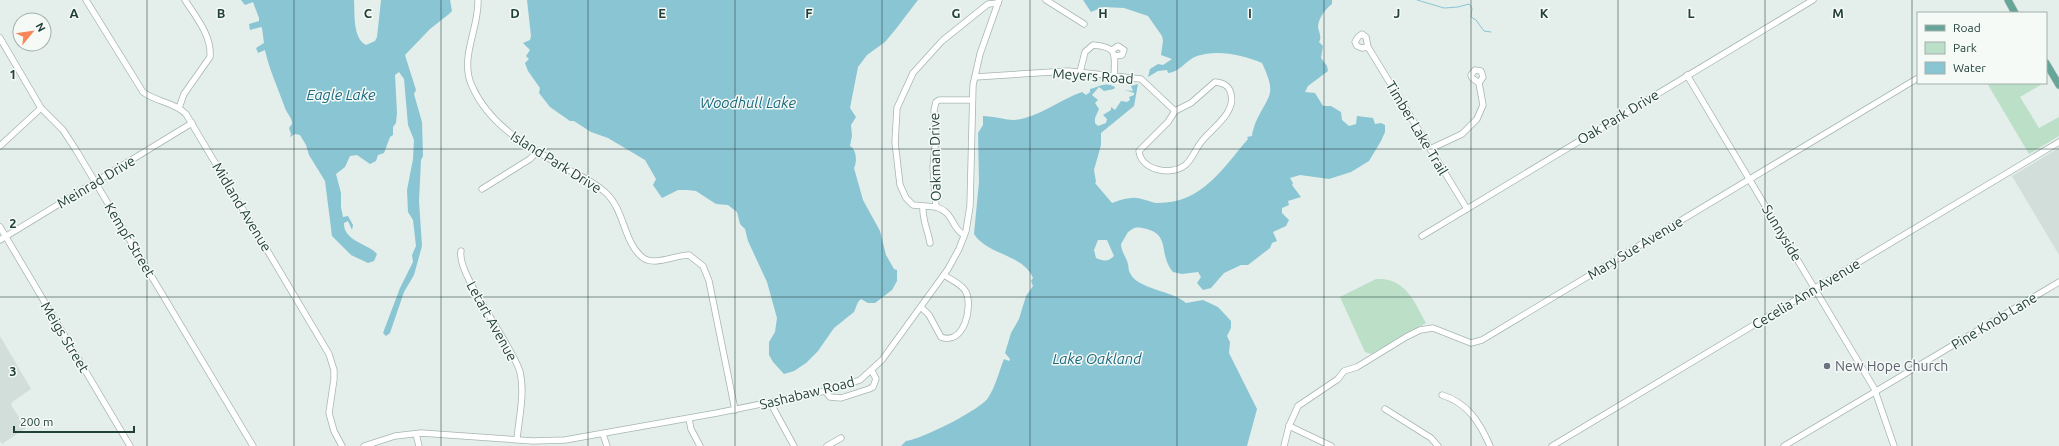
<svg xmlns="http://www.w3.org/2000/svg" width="2059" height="446" font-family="Ubuntu,sans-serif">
<rect width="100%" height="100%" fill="#e4eeea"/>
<!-- built -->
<g fill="#d2ded9">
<polygon points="2059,148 2059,255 2012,176"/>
<polygon points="0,336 31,389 12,402 11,405 26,428 2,444 0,441"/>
</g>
<!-- green -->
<g fill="#bcdfc7">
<polygon points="1987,83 2044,83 2020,97 2039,128 2059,117 2059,136 2029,154"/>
<path d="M1376,279C1405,277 1414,301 1426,323L1371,354L1365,352L1340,297Z"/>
</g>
<!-- water -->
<g fill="#8ac5d4" fill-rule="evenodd">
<path d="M241,0H354C355,11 352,38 366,45L375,41L377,37L381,0H450L452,11L449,14L430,29L405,55L416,90L414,94L422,122L423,156L421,160L419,201L422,246L414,275L404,292L390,333L386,336L383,333L400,288L413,262L412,255L416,246L413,220L408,212L407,190L413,159L414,140L408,125L404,79L399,72L395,75L397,113L396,123L393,127V135L390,137L384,153L378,155L376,161L370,164L357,155L350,156L345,167L336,174L341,193V207L343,217L348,216L353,225L352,230L348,221L344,223C343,241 369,244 377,254L374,261L368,263L351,255L332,236L325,181L309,155L306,145L300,135L295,134L290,137L291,134L289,128L292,124C292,117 287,114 285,108C278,88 269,69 265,50L258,53L256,48L264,43L262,28L261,27L250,30L249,24L259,21V18L253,2L245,5Z"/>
<path d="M527,0H918L895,30L885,42L867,55L858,67L850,108L856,117L851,125L852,136L850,146C857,150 857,162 854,168L863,200L880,231L886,255L894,269L897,270V281L892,290L875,303H868L861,299L858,302L854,312L834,328L818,351L806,363L794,371L784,374L773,362L769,355V342L775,332L777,318L767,282L748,241L745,229L740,224L737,212L728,205L716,204L696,191L687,190H678L662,198L653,185L656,179L645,160L608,138L591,132L574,121H570L550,107L539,93L540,88L528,71L525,63L529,59L526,56L530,50L523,43L530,40L531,36Z"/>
<path d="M1083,0H1332V4C1326,8 1318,19 1318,27C1319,33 1322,37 1319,42L1323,46L1321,58L1327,66L1328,71L1308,86L1305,92L1315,93L1323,106H1331L1341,112L1342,120L1349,126L1356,124L1357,116L1373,118L1375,124L1381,123L1385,125V132L1381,141L1369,161L1351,172L1329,179L1300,175L1290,178L1293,183L1292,185L1301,197L1288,201L1289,205L1282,208V213L1289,220L1286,226L1273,232L1277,241L1272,243L1270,248L1248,265H1241L1224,273L1211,288L1203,290L1197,283L1201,277L1198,272L1182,274L1173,272C1158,254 1171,236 1147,229C1142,228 1139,227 1134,228L1128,232L1121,244C1121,250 1125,256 1127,261C1129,265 1128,270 1130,273C1138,290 1172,290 1186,303L1203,300L1218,307L1231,321V328L1227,336L1230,342L1229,353L1257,409L1247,446H901L906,441C920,440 980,410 988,398C996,386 999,371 1004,359L1009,361L1010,359L1005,353L1011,333L1019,319L1026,296L1033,286L1031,281L1033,278C1023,254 987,255 974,234L979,182L978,133L983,125V116C993,116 1006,120 1014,120C1036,119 1061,99 1082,92L1086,95L1090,92V89C1099,87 1105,81 1115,87L1114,89L1104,91L1099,87L1092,95L1098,100L1095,103L1099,109L1095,118V123L1098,126L1106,123L1107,119L1103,115L1111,110V107L1115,110L1121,101L1127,102L1130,100L1129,97L1134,95V93L1125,90L1133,91L1131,86L1138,84L1134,106L1101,133V145L1094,170L1096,182L1095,183L1112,203C1117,201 1126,198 1132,198C1140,197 1149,202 1156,203C1202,204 1222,169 1248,139L1247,137L1252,136C1252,132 1254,128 1255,124C1268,94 1278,97 1262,63C1244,55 1217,49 1197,56C1186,60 1180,72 1168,73L1167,70L1158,71L1148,77L1150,69L1158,64L1163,65L1172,59L1161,55L1163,41L1162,36L1148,16L1124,8L1103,7L1091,12ZM1098,240H1107L1114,256C1108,262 1103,261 1096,258L1094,250Z"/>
</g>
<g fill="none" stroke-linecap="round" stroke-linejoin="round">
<!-- stream -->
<polyline stroke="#8ac5d4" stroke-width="1" points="1417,0 1444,8 1458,7 1469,4 1472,8 1471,17 1476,20 1484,31 1491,32"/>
<!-- minor casing -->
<g stroke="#a6b6b2" stroke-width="7">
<g id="minor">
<path d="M86,0L143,92C156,102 174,102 186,114L329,354L334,370V379L329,413L334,431L342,446"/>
<path d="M478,0C479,29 459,58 472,86C491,129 533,149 571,171C583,177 595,183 605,192C625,210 623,241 642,257C653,267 675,255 689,255L703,266L709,281L735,410"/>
<polyline points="1046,0 1084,24"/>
<polyline points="0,38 41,108 63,130 76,150 253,446"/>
<polyline points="1368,47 1362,48 1357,46 1355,42 1358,37 1362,34 1366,37 1368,47 1467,209"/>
<polyline points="1112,50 1118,46 1124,50 1122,55 1115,56"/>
<path d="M1080,72L1085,52L1093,45C1118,47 1115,54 1114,76"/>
<polyline points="1687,75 1874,388 1894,446"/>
<polyline points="975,77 1068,71 1141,79 1175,111"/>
<path d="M1215,82C1223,83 1229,85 1231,94C1236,113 1212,128 1202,141C1195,149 1192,161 1184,166C1170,176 1141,170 1139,151L1168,122L1175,111L1191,103Z"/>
<path d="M179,108L184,94L210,57C212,36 196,17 185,0"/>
<polyline points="0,146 41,108"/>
<polyline points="1430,149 1462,134 1477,119 1483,105 1479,83 1483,77 1481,71 1475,70 1471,75 1472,78 1479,83"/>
<polyline points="482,189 530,159 537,152"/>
<path d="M923,207C922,220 928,230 930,243"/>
<polyline points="936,207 913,205 906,198 900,185 895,142 897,108 913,73 942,41 988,4 998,3"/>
<polyline points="0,227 130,446"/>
<path d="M964,235C951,228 954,212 936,207L933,167L936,136L934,110L936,102L939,100H971"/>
<polyline points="1422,236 1813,0"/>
<polyline points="0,240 192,123"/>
<path d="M461,251C456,274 512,344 520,372C525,392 519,418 517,439"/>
<path d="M921,307L929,315L941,337C964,346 973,307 966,292C962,284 951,280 944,275"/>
<polyline points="825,391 830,397 841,398 869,389 873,387 876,379 872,371"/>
<path d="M1442,395C1468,403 1480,423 1490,446"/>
<polyline points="770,402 794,446"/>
<polyline points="1385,409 1431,438 1438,446"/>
<polyline points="689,419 691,429 700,446"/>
<polyline points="1289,426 1331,446"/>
<polyline points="416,434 419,446"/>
<polyline points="603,434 607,446"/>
<polyline points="364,446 395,436 421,433 533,441 565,440 717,413 830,390 860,380 882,360 948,269 959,249 966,231 970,206 973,85 980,54 999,0"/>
<polyline points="827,446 841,438"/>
<polyline points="1284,446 1289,426 1298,406 1338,379 1344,371 1357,367 1406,337 1420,330 1433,328 1471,343 1482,340 1918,78"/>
<polyline points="1552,446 2059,142"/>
<polyline points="1784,446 2059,282"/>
</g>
</g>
<!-- major casing -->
<g stroke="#c1cac8" stroke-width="8">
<g id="major">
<polyline points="2008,0 2015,13"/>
<polyline points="2046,63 2059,85"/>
</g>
</g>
<!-- minor -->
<use href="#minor" stroke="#fff" stroke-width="5.5"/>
<!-- major -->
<use href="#major" stroke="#67a598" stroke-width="7"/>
</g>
<!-- grid -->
<path fill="none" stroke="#22403a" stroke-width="1" stroke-opacity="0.55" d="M147,0V446M294,0V446M441,0V446M588,0V446M735,0V446M882,0V446M1030,0V446M1177,0V446M1324,0V446M1471,0V446M1618,0V446M1765,0V446M1912,0V446M0,149H2059M0,297H2059"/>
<!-- markers -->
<circle fill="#6b7280" stroke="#f5faf7" stroke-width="1.5" cx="1827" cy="366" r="4"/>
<g text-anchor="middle" stroke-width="3" stroke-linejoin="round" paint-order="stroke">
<!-- street labels -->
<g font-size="14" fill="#22403a" stroke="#f5faf7">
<text transform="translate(1093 76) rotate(4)" y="5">Meyers Road</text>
<text transform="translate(1618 117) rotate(-31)" y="5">Oak Park Drive</text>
<text transform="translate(1417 128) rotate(59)" y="5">Timber Lake Trail</text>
<text transform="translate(935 157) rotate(-91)" y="5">Oakman Drive</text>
<text transform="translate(556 162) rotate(32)" y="5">Island Park Drive</text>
<text transform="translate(96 182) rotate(-31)" y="5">Meinrad Drive</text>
<text transform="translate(242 207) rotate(59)" y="5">Midland Avenue</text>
<text transform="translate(1782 233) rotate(59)" y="5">Sunnyside</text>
<text transform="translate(130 240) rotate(59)" y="5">Kempf Street</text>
<text transform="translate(1635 248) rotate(-31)" y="5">Mary Sue Avenue</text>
<text transform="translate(1806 294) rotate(-31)" y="5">Cecelia Ann Avenue</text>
<text transform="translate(492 321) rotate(61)" y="5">Letart Avenue</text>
<text transform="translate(1994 321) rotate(-31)" y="5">Pine Knob Lane</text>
<text transform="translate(65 337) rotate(59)" y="5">Meigs Street</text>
<text transform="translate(807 393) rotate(-14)" y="5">Sashabaw Road</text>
</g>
<!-- worship labels -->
<g font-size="14" fill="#5b616d" stroke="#f5faf7" text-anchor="start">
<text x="1835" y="371">New Hope Church</text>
</g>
<!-- water labels -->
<g font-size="15" font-style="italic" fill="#1a697f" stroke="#f5faf7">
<text x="341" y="100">Eagle Lake</text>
<text x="748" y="108">Woodhull Lake</text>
<text x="1097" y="364">Lake Oakland</text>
</g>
</g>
<g font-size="13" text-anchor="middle" font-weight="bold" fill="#22403a" stroke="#f5faf7" stroke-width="3" stroke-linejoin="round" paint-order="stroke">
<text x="74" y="18">A</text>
<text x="221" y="18">B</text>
<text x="368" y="18">C</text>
<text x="515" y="18">D</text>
<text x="662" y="18">E</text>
<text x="809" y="18">F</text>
<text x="956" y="18">G</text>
<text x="1103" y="18">H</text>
<text x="1250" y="18">I</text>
<text x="1397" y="18">J</text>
<text x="1544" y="18">K</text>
<text x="1691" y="18">L</text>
<text x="1838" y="18">M</text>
<text x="13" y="79">1</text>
<text x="13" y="228">2</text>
<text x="13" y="376">3</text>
</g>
<!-- legend -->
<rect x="1917" y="12" width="130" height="72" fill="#f5faf7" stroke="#a1b0ab"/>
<rect x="1925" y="25" width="20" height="6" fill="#67a598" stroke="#a1b0ab"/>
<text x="1953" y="32" font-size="12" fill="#22403a">Road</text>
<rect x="1925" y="42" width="20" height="12" fill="#bcdfc7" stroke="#a1b0ab"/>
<text x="1953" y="52" font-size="12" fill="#22403a">Park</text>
<rect x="1925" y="62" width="20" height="12" fill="#8ac5d4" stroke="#a1b0ab"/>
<text x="1953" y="72" font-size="12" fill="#22403a">Water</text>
<!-- north arrow -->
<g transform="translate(32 32) rotate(61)"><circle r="19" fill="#f5faf7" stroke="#a1b0ab"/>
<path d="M0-3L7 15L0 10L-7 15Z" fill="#f78759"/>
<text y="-6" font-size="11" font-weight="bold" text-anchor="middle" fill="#22403a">N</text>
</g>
<!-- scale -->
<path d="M14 426v6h120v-6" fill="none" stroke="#22403a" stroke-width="2"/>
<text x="20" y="426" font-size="12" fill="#22403a" stroke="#f5faf7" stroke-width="3" paint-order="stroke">200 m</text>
</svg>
